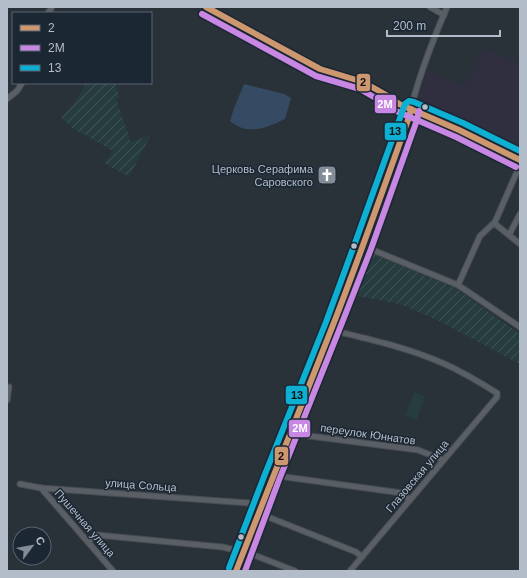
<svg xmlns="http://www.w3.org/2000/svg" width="527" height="578" font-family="Helvetica,sans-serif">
<defs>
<pattern id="garden-furrows" width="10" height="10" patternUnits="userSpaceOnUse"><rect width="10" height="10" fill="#263c3f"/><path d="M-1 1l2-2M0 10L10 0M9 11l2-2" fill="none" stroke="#435659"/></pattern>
</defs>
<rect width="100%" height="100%" fill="#293139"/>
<!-- medical -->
<polygon fill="#302f3f" points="483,47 520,65 520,154 451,119 417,103 428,70 465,86"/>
<!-- grass -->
<polygon fill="#263c3f" points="414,392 425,396 417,420 405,416"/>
<!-- garden -->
<g fill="url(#garden-furrows)">
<polygon points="86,83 115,83 120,98 116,99 131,142 151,135 129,177 104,163 113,151 74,129 61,118 76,100"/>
<polygon points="372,253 455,288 520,334 520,364 435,319 399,304 357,296 356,292"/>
</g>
<!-- water -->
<path fill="#354a63" d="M244,84L284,94L291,98L285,119C267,128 247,136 230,121L234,108Z"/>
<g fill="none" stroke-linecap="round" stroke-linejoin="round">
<!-- minor casing -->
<g stroke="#484d53" stroke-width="7">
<g id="minor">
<polyline points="206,7 320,69 363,82 388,96 399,104 459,130 520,160"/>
<polyline points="430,7 444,15"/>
<polyline points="48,13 52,7"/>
<polyline points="7,99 17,91 22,83"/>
<polyline points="494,223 520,244"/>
<polyline points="509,235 520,214"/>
<polyline points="363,246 458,285 520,327"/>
<polyline points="458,285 480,236 495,222 520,165"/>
<path d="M331,330C368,339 406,347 440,362C460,370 479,382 497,393V397L350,571"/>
<polyline points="7,400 9,387"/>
<polyline points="289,435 294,434 418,450 443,460"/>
<polyline points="272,477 278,476 402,493 410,500"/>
<polyline points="20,484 41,488 249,503 260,507"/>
<polyline points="41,488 113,571"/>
<polyline points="258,513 356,552 362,557"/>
<polyline points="88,541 97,535 222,547 249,553 295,571"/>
<path d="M236,571L272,477L333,325L363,246L409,117C417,80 432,42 447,7"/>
</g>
</g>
<!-- minor -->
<use href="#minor" stroke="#5a5f66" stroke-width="5"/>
<!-- bus-1 casing -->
<g stroke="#1c2734" stroke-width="9">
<g id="bus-1">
<polyline points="206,7 320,69 363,82 388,96 399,104 459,130 520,160"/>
<path d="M236,571C268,489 301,407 333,325C360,256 384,187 409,117L411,109"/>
</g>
</g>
<!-- bus-2 casing -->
<g stroke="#1c2734" stroke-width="9">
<g id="bus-2">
<polyline points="202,14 316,76 360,89 384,103 396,111 456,137 516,167"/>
<polyline points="245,571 279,480 340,328 371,249 417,120 419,111"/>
</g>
</g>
<!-- bus-3 casing -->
<g stroke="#1c2734" stroke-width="9">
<polyline id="bus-3" points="229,568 265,474 326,322 355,243 405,104 409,101 414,102 463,123 520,151"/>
</g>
<!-- bus-1 -->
<use href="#bus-1" stroke="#cd976f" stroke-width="6"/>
<!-- bus-2 -->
<use href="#bus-2" stroke="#c787e3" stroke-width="6"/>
<!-- bus-3 -->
<use href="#bus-3" stroke="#0dafd3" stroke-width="6"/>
</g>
<!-- icons -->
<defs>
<g id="church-square" transform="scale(1)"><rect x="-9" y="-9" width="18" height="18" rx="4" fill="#838c97" stroke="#1c2734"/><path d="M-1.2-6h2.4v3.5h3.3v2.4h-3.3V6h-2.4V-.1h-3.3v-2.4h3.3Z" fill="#fff"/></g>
</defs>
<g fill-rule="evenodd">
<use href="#church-square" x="327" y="175"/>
</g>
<!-- markers -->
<g fill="#b3bdca" stroke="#1c2734" stroke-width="1.5">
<circle cx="425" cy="107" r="3.5"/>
<circle cx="354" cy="246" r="3.5"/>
<circle cx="241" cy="537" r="3.5"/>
</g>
<g text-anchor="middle" stroke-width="3" stroke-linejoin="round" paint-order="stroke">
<!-- poi labels -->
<g font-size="11" fill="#b3bdca" stroke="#1c2734" text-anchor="end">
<text x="313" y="173">Церковь Серафима<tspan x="313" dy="13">Саровского</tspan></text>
</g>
<!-- street labels -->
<g font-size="11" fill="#b3bdca" stroke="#1c2734">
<text transform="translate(368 434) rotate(8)" y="4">переулок Юннатов</text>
<text transform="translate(417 476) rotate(-50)" y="4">Глазовская улица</text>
<text transform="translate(141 485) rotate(4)" y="4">улица Сольца</text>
<text transform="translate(85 523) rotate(49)" y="4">Пушечная улица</text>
</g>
</g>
<g stroke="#1c2734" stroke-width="1.5">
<rect x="356" y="73" width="15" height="19" rx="4" fill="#cd976f"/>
<rect x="374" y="94" width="23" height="20" rx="4" fill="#c787e3"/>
<rect x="384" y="122" width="23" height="19" rx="4" fill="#0dafd3"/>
<rect x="285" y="385" width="23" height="20" rx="4" fill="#0dafd3"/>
<rect x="288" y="419" width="23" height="19" rx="4" fill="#c787e3"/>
<rect x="274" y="446" width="15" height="20" rx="4" fill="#cd976f"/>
</g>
<g font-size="11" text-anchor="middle" font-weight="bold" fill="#fff">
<text x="385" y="108">2М</text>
<text x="300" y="432">2М</text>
</g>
<g font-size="11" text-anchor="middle" font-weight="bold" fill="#111">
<text x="363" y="86">2</text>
<text x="395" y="135">13</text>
<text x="297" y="399">13</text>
<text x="281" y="460">2</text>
</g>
<!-- border -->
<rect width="527" height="578" fill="none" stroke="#b3bdca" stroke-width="16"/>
<!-- legend -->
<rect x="12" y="12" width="140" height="72" fill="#1c2734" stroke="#586370"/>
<rect x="20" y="25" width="20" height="6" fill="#cd976f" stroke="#586370"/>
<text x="48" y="32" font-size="12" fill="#b3bdca">2</text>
<rect x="20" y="45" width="20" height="6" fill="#c787e3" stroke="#586370"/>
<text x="48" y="52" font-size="12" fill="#b3bdca">2М</text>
<rect x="20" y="65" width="20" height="6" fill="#0dafd3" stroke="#586370"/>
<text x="48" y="72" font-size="12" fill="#b3bdca">13</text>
<!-- north arrow -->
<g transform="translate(32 546) rotate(58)"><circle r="19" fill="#1c2734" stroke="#586370"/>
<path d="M0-3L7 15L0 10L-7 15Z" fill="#838c97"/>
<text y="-6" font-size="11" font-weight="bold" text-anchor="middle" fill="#b3bdca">С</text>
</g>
<!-- scale -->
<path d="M387 30v6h113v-6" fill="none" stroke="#b3bdca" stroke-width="2"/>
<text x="393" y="30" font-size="12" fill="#b3bdca" stroke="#1c2734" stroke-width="3" paint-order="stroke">200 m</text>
</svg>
